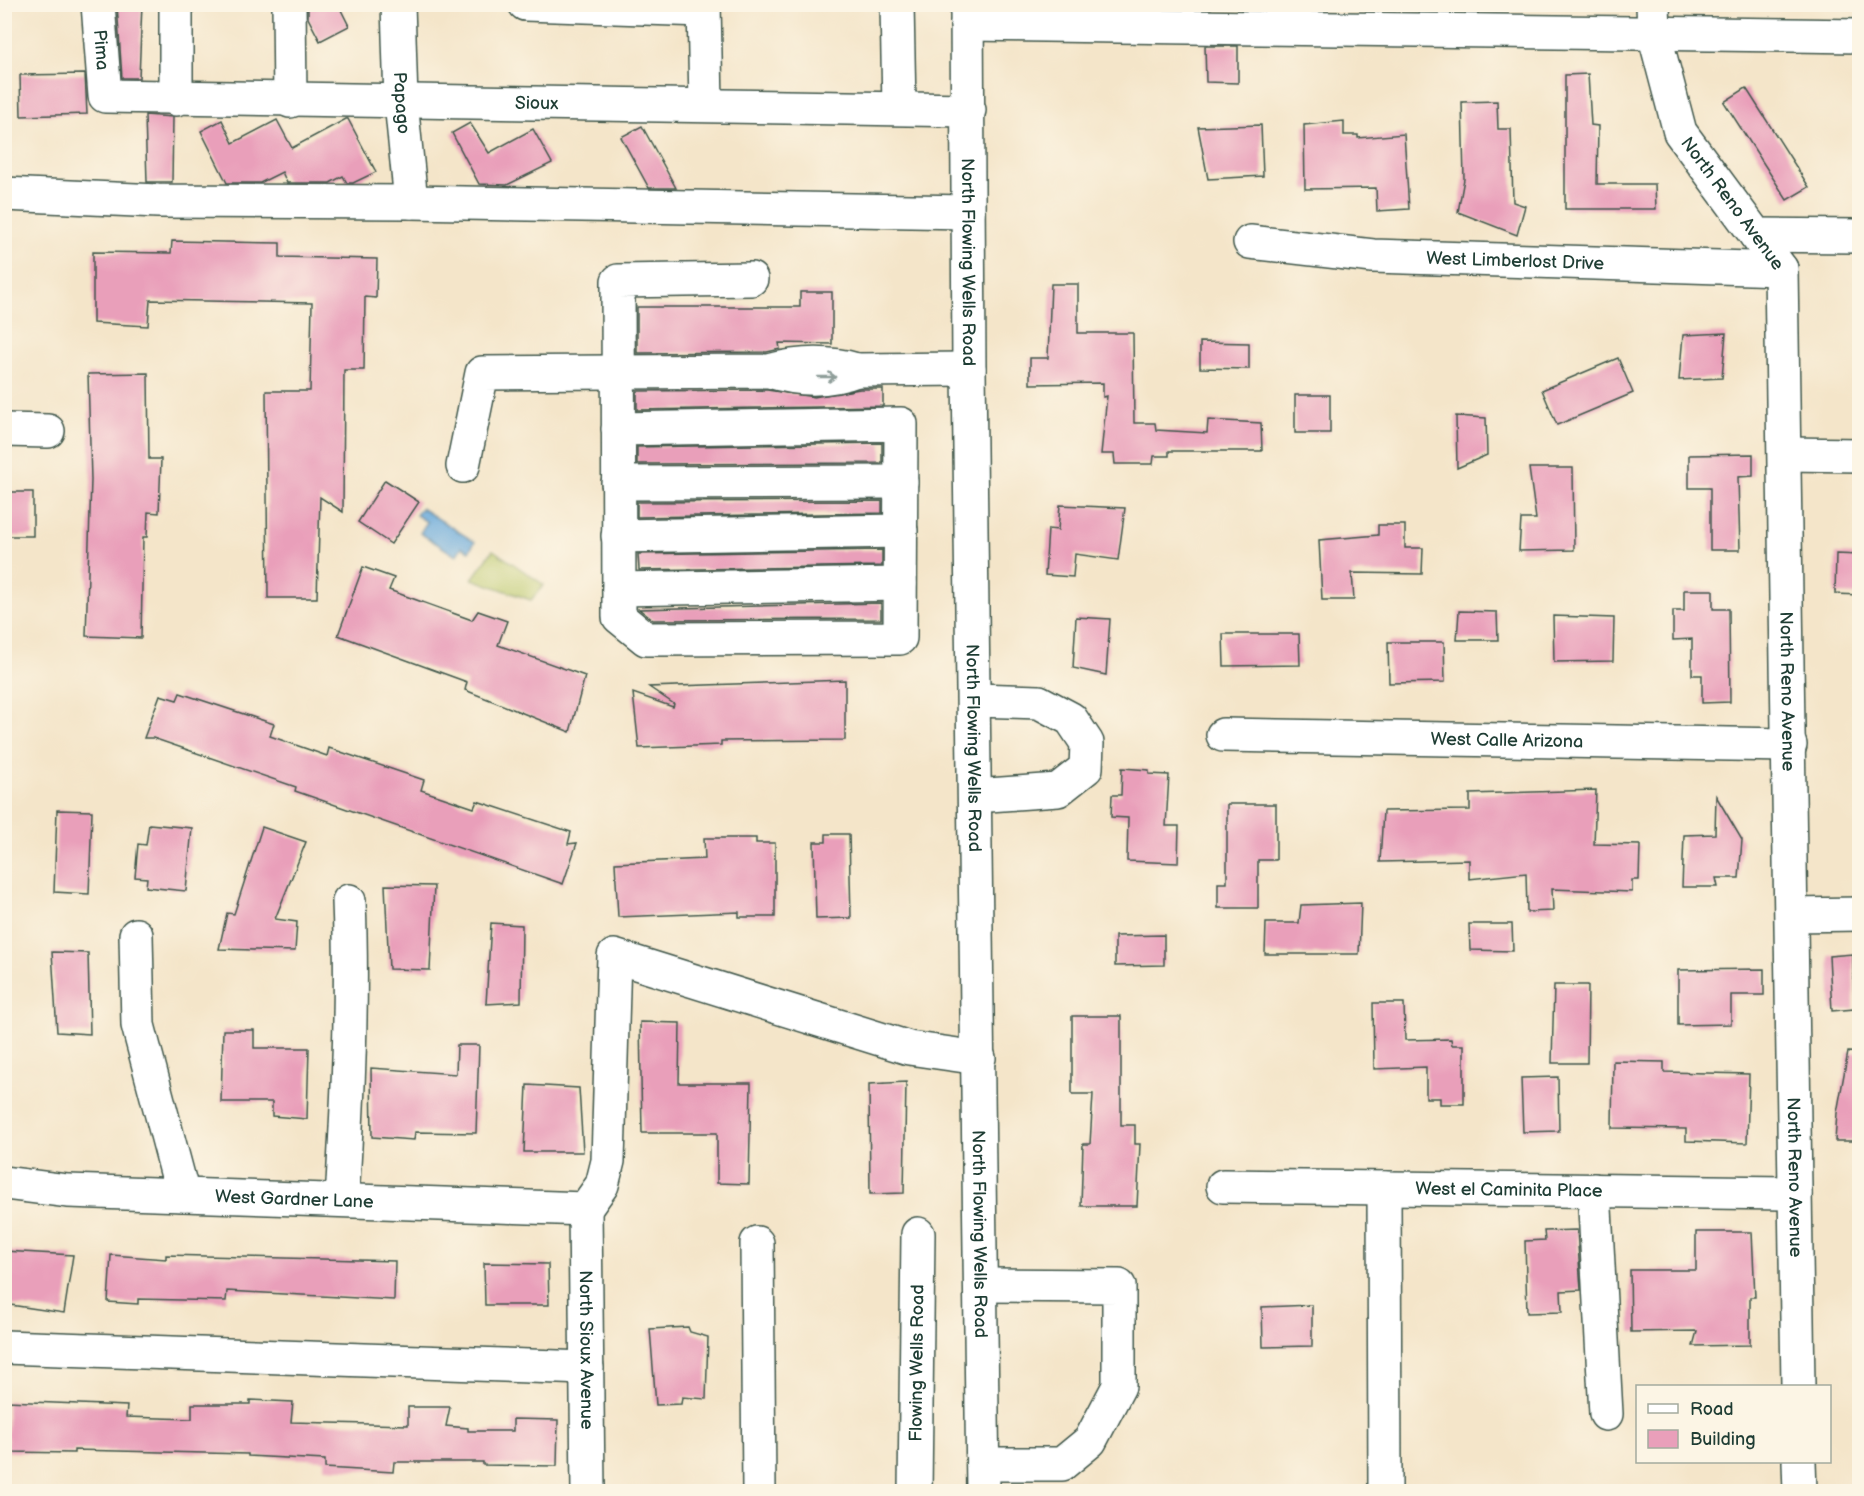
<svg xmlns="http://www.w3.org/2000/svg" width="1864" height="1496" font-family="'Balsamiq Sans',sans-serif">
<rect width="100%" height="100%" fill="#fcf5e5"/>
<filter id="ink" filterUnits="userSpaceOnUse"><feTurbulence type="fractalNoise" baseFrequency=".0167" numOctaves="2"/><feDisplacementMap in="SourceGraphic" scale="12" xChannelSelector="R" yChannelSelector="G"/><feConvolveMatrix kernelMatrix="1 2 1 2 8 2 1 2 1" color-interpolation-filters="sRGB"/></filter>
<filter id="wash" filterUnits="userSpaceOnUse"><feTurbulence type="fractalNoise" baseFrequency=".008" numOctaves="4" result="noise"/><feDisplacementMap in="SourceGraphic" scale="24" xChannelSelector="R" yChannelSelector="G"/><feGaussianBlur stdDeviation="1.35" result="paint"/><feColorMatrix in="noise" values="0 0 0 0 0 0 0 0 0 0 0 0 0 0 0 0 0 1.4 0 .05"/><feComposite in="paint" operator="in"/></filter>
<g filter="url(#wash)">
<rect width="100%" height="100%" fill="#f4e5c9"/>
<!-- green -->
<polygon fill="#bac86a" stroke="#6c824f" stroke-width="1.5" points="493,550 544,585 531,600 472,579"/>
<!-- water -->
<polygon fill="#68a9dc" stroke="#447388" stroke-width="1.5" points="421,508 475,542 469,551 462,547 456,556 420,533 427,522 416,515"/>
<g id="blocks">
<!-- building -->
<g fill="#e99fba">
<polygon points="117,4 142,4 139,78 122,78"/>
<polygon points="308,4 338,4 349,26 320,41 308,18"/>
<polygon points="1205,46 1238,46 1238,83 1206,82"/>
<polygon points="85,74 87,114 21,116 20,75"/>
<polygon points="1588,74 1591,125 1598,126 1597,184 1655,184 1656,209 1565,209 1565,75"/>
<polygon points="1746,88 1809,187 1787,200 1724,102"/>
<polygon points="1497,101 1498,129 1511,129 1513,202 1525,206 1517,235 1458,212 1464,179 1462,102"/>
<polygon points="145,115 173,117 172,182 147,182"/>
<polygon points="346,119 348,119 376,172 353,183 347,183 343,176 330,183 287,183 282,172 260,183 227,183 201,131 222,120 233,143 277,120 292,148"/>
<polygon points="1344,121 1344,135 1358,135 1358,138 1404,134 1409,209 1377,211 1376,188 1305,189 1304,125"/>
<polygon points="470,123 489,153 533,129 552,163 507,185 479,184 452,133"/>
<polygon points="1261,125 1263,176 1208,179 1198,127"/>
<polygon points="642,126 676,188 649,188 621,137"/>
<polygon points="172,241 280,243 280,257 377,259 376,298 365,297 364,370 344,370 343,512 320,497 317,598 268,598 266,391 310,391 312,303 150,300 148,326 93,323 93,252 171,253"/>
<polygon points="1051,284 1078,284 1078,333 1133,333 1134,423 1155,423 1156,430 1207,433 1208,420 1261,423 1262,451 1169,451 1169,456 1154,456 1153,464 1115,464 1114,454 1101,454 1107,396 1103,397 1103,383 1030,384 1030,358 1048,358"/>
<polygon points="800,292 832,292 832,344 779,343 780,349 767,352 637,353 637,307 800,307"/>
<polygon points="1726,333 1722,378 1679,380 1683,335"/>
<polygon points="1200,342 1249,343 1249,369 1200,368"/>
<polygon points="1618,358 1633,393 1557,425 1542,390"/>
<polygon points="148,373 149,459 161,459 159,513 148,512 147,537 143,537 141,638 86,636 91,480 88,374"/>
<polygon points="860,389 883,389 883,406 637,410 637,391 767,390 814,397"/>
<rect x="1295" y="395" width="35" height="38"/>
<polygon points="1456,416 1486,418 1487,455 1457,468"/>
<polygon points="882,443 882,463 637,464 637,447"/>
<polygon points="1753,454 1753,476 1738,477 1740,550 1710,550 1710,488 1689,488 1689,455"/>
<polygon points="1529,468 1573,468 1574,550 1519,551 1521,519 1536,519"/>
<polygon points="385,480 419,502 391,544 358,522"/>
<rect x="4" y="492" width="29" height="44"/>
<polygon points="882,501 882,513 637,517 637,502"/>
<polygon points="1060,505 1125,508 1118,560 1075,554 1073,577 1045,575 1048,529 1058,530"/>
<polygon points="1378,525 1405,525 1405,548 1423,548 1422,574 1352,573 1354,600 1322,600 1319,540 1378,535"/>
<polygon points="882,550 882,566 639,570 638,554"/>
<polygon points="1836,554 1860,555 1860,595 1835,594"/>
<polygon points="363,567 394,578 389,590 472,620 478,611 507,621 498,645 585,676 570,732 465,690 467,682 338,635"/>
<polygon points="1684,590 1713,590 1713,609 1729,609 1730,702 1702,703 1702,675 1692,675 1692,639 1673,640 1673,611 1684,611"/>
<polygon points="881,603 881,619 653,620 639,609"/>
<polygon points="1459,611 1497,612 1498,640 1457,640"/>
<polygon points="1553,616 1614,618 1613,661 1554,662"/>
<polygon points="1076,617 1110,619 1106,675 1073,668"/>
<polygon points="1223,634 1299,634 1300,665 1224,666"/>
<polygon points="1388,642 1444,642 1445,682 1389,683"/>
<polygon points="845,680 845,740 721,741 721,745 639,748 633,693 673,707 674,704 649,687"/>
<polygon points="180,693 274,724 270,736 327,756 329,748 424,780 421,790 474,808 477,801 571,832 568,844 577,843 563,884 295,791 296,787 153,738 144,738 160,695 177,700"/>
<polygon points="1122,768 1149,770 1149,774 1169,775 1166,826 1179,826 1178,863 1127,861 1128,818 1111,817 1112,795 1121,795"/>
<polygon points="1596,790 1594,844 1640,845 1639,880 1632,880 1632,892 1552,889 1553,911 1527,912 1526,873 1469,879 1469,860 1380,862 1383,811 1470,810 1470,794"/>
<polygon points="1716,796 1742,840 1739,878 1716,878 1718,887 1682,887 1684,835 1715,834"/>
<polygon points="1227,804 1276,804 1276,860 1258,860 1258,908 1218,908 1218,883 1227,883"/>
<polygon points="57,810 92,811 89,894 54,892"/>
<polygon points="149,824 192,828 186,891 146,887 147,878 135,877 138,844 146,845"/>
<polygon points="262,827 306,842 275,919 297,922 295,951 219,949 227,913 234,914"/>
<polygon points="826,834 849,834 851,918 816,919 814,842 826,842"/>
<polygon points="704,838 756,838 756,843 775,843 775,917 739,917 739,912 618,917 615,863 705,859"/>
<polygon points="385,885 434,886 430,970 389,969"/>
<polygon points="1361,903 1359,954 1265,954 1266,923 1299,923 1301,905"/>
<polygon points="491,923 522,925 521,1002 486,1004"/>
<polygon points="1469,924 1512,924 1513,951 1470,950"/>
<polygon points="1164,935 1164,965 1115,966 1115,936"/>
<polygon points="52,952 88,953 90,1034 57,1032"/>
<polygon points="1853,954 1854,1009 1832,1011 1829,956"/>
<polygon points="1764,969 1764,995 1731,995 1731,1024 1678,1025 1678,970"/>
<polygon points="1554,985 1588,985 1587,1063 1552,1063"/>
<polygon points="1373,1003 1404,1003 1405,1040 1451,1039 1452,1045 1464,1045 1464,1104 1440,1104 1440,1098 1426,1098 1426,1067 1374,1069"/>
<polygon points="1072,1016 1121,1016 1121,1125 1135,1125 1135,1144 1140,1144 1137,1206 1081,1206 1083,1144 1090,1144 1093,1094 1072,1094"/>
<polygon points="640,1022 680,1023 679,1083 751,1083 749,1184 717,1183 717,1133 642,1133"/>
<polygon points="223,1030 254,1030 254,1048 309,1048 307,1119 272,1116 272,1102 221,1102"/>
<polygon points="457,1045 479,1045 476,1133 415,1132 414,1140 372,1137 371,1068 456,1074"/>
<polygon points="1848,1052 1860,1053 1860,1141 1835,1141 1837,1113"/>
<polygon points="1613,1061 1664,1062 1664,1072 1749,1074 1747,1143 1686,1141 1686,1129 1612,1128"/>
<polygon points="1558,1077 1559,1131 1523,1132 1521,1078"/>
<polygon points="906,1082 904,1193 870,1194 869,1084"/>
<polygon points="527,1085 579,1088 583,1152 524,1152"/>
<polygon points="1577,1230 1581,1290 1561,1291 1562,1312 1527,1313 1525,1241 1545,1240 1544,1231"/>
<polygon points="1696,1232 1752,1232 1755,1297 1750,1297 1750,1345 1693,1346 1697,1331 1631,1332 1630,1270 1696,1270"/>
<polygon points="4,1251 73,1255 64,1313 4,1304"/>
<polygon points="111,1255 166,1259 166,1255 395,1261 394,1300 227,1291 226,1301 138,1299 138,1304 108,1302"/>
<polygon points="484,1263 548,1264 549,1305 485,1305"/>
<polygon points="1312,1305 1312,1346 1263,1347 1262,1307"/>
<polygon points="688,1327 690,1332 708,1337 706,1399 682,1397 681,1404 656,1405 650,1329"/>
<polygon points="250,1400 293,1402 291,1422 408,1425 408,1407 450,1407 446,1426 468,1428 468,1431 513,1431 513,1419 558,1420 557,1466 483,1465 483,1462 394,1462 393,1472 325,1468 325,1460 248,1456 248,1454 74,1450 74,1453 8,1452 7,1401 127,1406 126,1417 192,1419 192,1404 250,1404"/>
</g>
</g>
</g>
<g filter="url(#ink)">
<use href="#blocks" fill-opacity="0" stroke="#3f564a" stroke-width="1.5"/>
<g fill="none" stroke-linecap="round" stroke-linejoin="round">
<!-- minor casing -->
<g stroke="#3f564a" stroke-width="36">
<g id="minor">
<path id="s1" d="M98,4L105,96L969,110"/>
<polyline points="176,4 176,99"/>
<polyline points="289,4 290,101"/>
<path id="s2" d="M398,4L401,102L411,202"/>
<polyline points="525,4 704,10"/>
<polyline points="704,4 706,105"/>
<polyline points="897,4 899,108"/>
<path id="s3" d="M1653,4L1654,33L1680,132L1781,269L1798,1386"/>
<polyline points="967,24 1860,36"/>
<polyline points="4,194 158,201 411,202 968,212"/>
<polyline points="1756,235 1860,236"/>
<path id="s4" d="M1250,242L1373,256L1781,269"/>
<polyline points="857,370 969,369"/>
<polyline points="618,429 901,424 900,638 646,639 619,617 618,281 751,279"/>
<polyline points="4,430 48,431"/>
<polyline points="1785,454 1860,455"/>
<path d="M463,466L482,373L769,371C798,363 829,362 857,370C829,381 798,380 769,371"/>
<polyline points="618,483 901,482"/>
<polyline points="618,536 901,531"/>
<polyline points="619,589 900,584"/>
<polyline points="974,700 1039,702 1071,719 1087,743 1086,768 1058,790 975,796"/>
<path id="s5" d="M1223,735L1790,745"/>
<polyline points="1792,915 1860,914"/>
<polyline points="136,935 138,1025 183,1195"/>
<path id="s6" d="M4,1183L68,1191L585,1209"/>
<path id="s7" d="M1223,1186L1795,1193"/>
<polyline points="1384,1188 1385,1492"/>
<polyline points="1594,1190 1606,1414"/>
<path d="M342,1200C348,1100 353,1001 349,901"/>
<polyline points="585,1209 602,1185 608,1161 614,956 909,1048 979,1058"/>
<path id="s8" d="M585,1209L588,1492"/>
<polyline points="757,1243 759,1492"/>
<polyline points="982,1285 1119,1286 1119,1386 1090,1441 1062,1464 983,1464"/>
<polyline points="4,1347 587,1368"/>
<polyline points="1799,1462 1800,1492"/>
<path id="s9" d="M915,1492L918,1234"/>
</g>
</g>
<!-- major casing -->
<g stroke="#3f564a" stroke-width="36">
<g id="major">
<path id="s10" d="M967,4L969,369L983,1492"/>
</g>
</g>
<!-- minor -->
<use href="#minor" stroke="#fff" stroke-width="33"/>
<!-- major -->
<use href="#major" stroke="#fff" stroke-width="33"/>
</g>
<!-- one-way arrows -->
<defs><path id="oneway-shaft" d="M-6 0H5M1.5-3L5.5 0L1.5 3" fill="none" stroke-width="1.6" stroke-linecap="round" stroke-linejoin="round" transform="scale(1.5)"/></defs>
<use stroke="#8f9e9a" href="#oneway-shaft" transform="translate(827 377)"/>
</g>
<g text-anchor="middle" stroke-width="4.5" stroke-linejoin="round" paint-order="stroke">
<!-- street labels -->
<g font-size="18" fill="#1f3d34" stroke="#fcf5e5">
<text dy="6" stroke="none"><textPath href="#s1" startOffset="46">Pima</textPath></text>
<text dy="6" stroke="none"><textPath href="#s2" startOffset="99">Papago</textPath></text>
<text dy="6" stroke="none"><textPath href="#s1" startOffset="524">Sioux</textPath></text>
<text dy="6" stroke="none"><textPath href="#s3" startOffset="220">North Reno Avenue</textPath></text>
<text dy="6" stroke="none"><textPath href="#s4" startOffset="266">West Limberlost Drive</textPath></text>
<text dy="6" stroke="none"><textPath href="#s10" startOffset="258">North Flowing Wells Road</textPath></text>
<text dy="6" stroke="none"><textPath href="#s3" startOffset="724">North Reno Avenue</textPath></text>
<text dy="6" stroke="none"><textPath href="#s5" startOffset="284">West Calle Arizona</textPath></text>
<text dy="6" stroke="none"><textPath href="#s10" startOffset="744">North Flowing Wells Road</textPath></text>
<text dy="6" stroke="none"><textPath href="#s3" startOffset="1210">North Reno Avenue</textPath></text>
<text dy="6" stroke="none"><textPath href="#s7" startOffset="286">West el Caminita Place</textPath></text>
<text dy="6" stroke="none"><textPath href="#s6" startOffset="291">West Gardner Lane</textPath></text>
<text dy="6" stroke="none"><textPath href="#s10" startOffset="1230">North Flowing Wells Road</textPath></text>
<text dy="6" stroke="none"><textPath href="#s8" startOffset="141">North Sioux Avenue</textPath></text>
<text dy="6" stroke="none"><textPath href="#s9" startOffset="129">Flowing Wells Road</textPath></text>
</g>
</g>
<!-- margin -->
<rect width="1864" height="1496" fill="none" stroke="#fcf5e5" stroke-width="24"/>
<!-- legend -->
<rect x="1636" y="1385" width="195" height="78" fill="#fcf5e5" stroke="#a4ab9e" stroke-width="1.5"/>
<rect x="1648" y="1404" width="30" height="9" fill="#ffffff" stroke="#a4ab9e" stroke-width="1.5"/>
<text x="1690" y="1415" font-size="18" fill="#1f3d34">Road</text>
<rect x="1648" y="1430" width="30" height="18" fill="#e99fba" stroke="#a4ab9e" stroke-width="1.5"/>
<text x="1690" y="1445" font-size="18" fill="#1f3d34">Building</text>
</svg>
